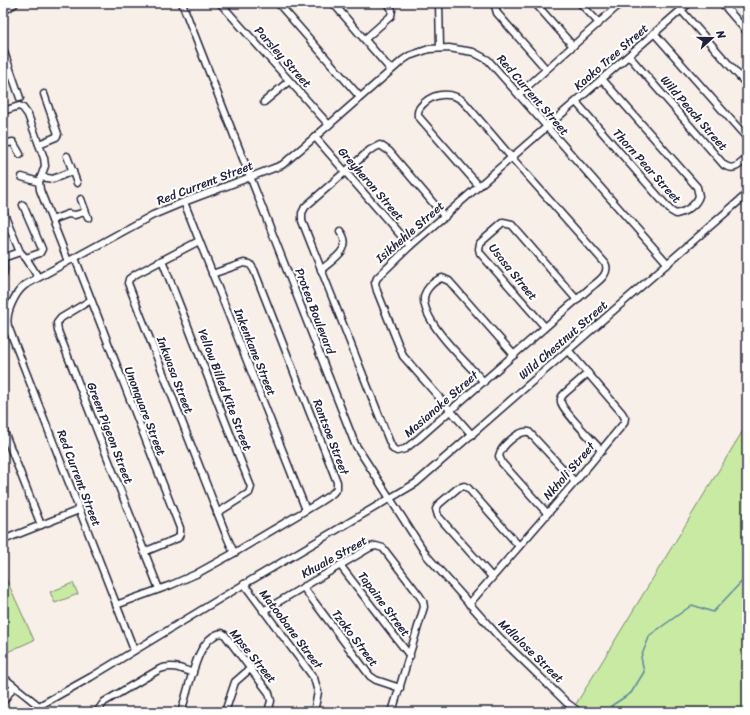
<svg xmlns="http://www.w3.org/2000/svg" width="750" height="715" font-family="Sriracha,sans-serif">
<rect width="100%" height="100%" fill="#f8f0e8"/>
<filter id="ink" filterUnits="userSpaceOnUse"><feTurbulence type="fractalNoise" baseFrequency=".025" numOctaves="2"/><feDisplacementMap in="SourceGraphic" scale="8" xChannelSelector="R" yChannelSelector="G"/><feConvolveMatrix kernelMatrix="1 2 1 2 8 2 1 2 1" color-interpolation-filters="sRGB"/></filter>
<g filter="url(#ink)">
<!-- green -->
<g fill="#c9eaa2" stroke="#76866e">
<polygon points="747,424 747,712 571,712 592,678"/>
<polygon points="3,572 34,640 3,654"/>
<polygon points="73,583 78,594 55,603 50,592"/>
</g>
<g fill="none" stroke-linecap="round" stroke-linejoin="round">
<!-- stream -->
<polyline stroke="#5b899e" stroke-width="1.5" points="616,712 611,706 631,693 644,672 641,657 650,635 692,605 713,612 747,576"/>
<!-- minor casing -->
<g stroke="#22223b" stroke-width="9">
<g id="minor">
<polyline points="182,3 355,444 427,556 499,637 567,703 579,712"/>
<polyline points="220,3 329,125"/>
<polyline points="278,3 360,97"/>
<polyline points="333,3 391,70"/>
<polyline points="439,3 440,48"/>
<polyline points="496,3 495,6 497,13 546,69"/>
<polyline points="535,3 573,46"/>
<polyline points="580,3 599,23"/>
<polyline points="722,3 747,32"/>
<polyline points="681,10 747,85"/>
<polyline points="654,33 747,138"/>
<polyline points="365,39 391,16 392,10 388,3"/>
<polyline points="3,49 20,98"/>
<path d="M629,56L724,165C734,172 740,164 747,158"/>
<polyline points="519,94 621,3"/>
<polyline points="264,102 289,81"/>
<path d="M576,102L671,211L676,214C686,212 696,205 699,196L697,187L602,79"/>
<polyline points="3,111 19,106 23,108 28,115 44,158 45,166 39,182 40,190 68,261"/>
<polyline points="315,137 410,246"/>
<polyline points="3,144 13,142 20,154"/>
<polyline points="39,144 56,137 58,134 44,94"/>
<polyline points="67,156 77,183"/>
<polyline points="22,177 39,182"/>
<polyline points="41,177 53,179 73,171"/>
<polyline points="81,199 88,218"/>
<polyline points="184,202 306,510"/>
<polyline points="23,205 42,249 40,253 26,258"/>
<polyline points="3,211 20,252 26,258 38,277"/>
<path d="M445,217L389,151L380,145L370,150L305,207L302,213V221L390,443L393,449L397,451L405,449L419,438L590,288C597,282 611,274 605,263L512,158L465,103C454,92 436,92 424,103C420,107 417,110 418,116L479,186"/>
<polyline points="52,220 68,214 75,215 85,212"/>
<polyline points="199,241 136,274 129,279 128,283 225,532 234,553"/>
<polyline points="3,258 20,252"/>
<polyline points="75,258 180,528 180,534 178,538 144,552"/>
<polyline points="3,260 4,269 3,275"/>
<polyline points="162,260 251,487 249,493 217,513"/>
<path d="M321,270C333,259 354,249 340,231"/>
<polyline points="91,300 61,318 57,323 58,331 159,589"/>
<polyline points="545,327 480,253 479,249 480,243 503,223 512,225 577,300"/>
<path d="M588,373L565,393C562,396 560,398 561,402C562,410 595,443 602,451"/>
<path d="M484,382C466,362 427,327 424,301C423,291 433,281 442,278L449,281L514,355"/>
<polyline points="3,429 41,525"/>
<polyline points="472,435 403,356 377,291 375,283 377,278 410,246 689,3"/>
<path d="M547,513L502,463L499,456C501,446 519,430 529,432L575,482"/>
<polyline points="3,540 79,510"/>
<polyline points="340,565 410,656"/>
<polyline points="492,577 438,516 436,509 439,504 458,488 464,486 468,488 519,546"/>
<polyline points="244,584 314,678 318,692 314,712"/>
<polyline points="303,587 370,676 376,680 400,688"/>
<polyline points="469,604 575,482 624,423 625,418 622,413 568,350"/>
<polyline points="116,605 171,585 196,574 234,553 318,503 333,493 337,488 337,482 254,270 250,264 244,263 212,274"/>
<polyline points="263,611 371,547 376,546 383,548 419,595 423,601 424,607 392,712"/>
<path d="M134,650L8,326C5,313 15,293 25,285L153,215L184,202L282,165L315,137L403,60L409,56L429,49L449,48L473,52L488,60L668,264"/>
<polyline points="3,677 39,706"/>
<polyline points="3,702 14,686"/>
<polyline points="35,712 39,706 91,677 226,595 416,483 747,194"/>
<path d="M97,712L104,702L160,669C172,664 182,669 193,673"/>
<path d="M181,712C187,695 194,659 204,646C208,640 214,634 222,633L225,635L269,693L271,701L268,712"/>
<polyline points="225,712 235,682 251,668"/>
</g>
</g>
<!-- major casing -->
<g stroke="#22223b" stroke-width="11">
<polyline id="major" points="3,10 14,3"/>
</g>
<!-- minor -->
<use href="#minor" stroke="#fff" stroke-width="6"/>
<!-- major -->
<use href="#major" stroke="#fff" stroke-width="8"/>
</g>
</g>
<g text-anchor="middle" stroke-width="4" stroke-linejoin="round" paint-order="stroke">
<!-- street labels -->
<g font-size="12" fill="#22223b" stroke="#fff">
<text transform="translate(283 57) rotate(48)" y="4">Parsley Street</text>
<text transform="translate(611 57) rotate(-41)" y="4">Kaoko Tree Street</text>
<text transform="translate(533 95) rotate(49)" y="4">Red Current Street</text>
<text transform="translate(694 113) rotate(49)" y="4">Wild Peach Street</text>
<text transform="translate(647 166) rotate(48)" y="4">Thorn Pear Street</text>
<text transform="translate(205 183) rotate(-21)" y="4">Red Current Street</text>
<text transform="translate(371 184) rotate(49)" y="4">Greyheron Street</text>
<text transform="translate(410 232) rotate(-41)" y="4">Isikhehle Street</text>
<text transform="translate(513 272) rotate(51)" y="4">Usasa Street</text>
<text transform="translate(315 311) rotate(69)" y="4">Protea Boulevard</text>
<text transform="translate(563 340) rotate(-41)" y="4">Wild Chestnut Street</text>
<text transform="translate(255 352) rotate(68)" y="4">Inkenkane Street</text>
<text transform="translate(175 375) rotate(69)" y="4">Inkwasa Street</text>
<text transform="translate(225 390) rotate(69)" y="4">Yellow Billed Kite Street</text>
<text transform="translate(441 404) rotate(-41)" y="4">Masianoke Street</text>
<text transform="translate(145 411) rotate(69)" y="4">Unonquare Street</text>
<text transform="translate(110 433) rotate(69)" y="4">Green Pigeon Street</text>
<text transform="translate(331 437) rotate(69)" y="4">Rantsoe Street</text>
<text transform="translate(569 471) rotate(-49)" y="4">Nkholi Street</text>
<text transform="translate(79 478) rotate(69)" y="4">Red Current Street</text>
<text transform="translate(334 557) rotate(-29)" y="4">Khuale Street</text>
<text transform="translate(384 604) rotate(53)" y="4">Tapaine Street</text>
<text transform="translate(291 629) rotate(53)" y="4">Matoobane Street</text>
<text transform="translate(355 638) rotate(53)" y="4">Tzoko Street</text>
<text transform="translate(531 651) rotate(44)" y="4">Mdlalose Street</text>
<text transform="translate(253 656) rotate(51)" y="4">Mpse Street</text>
</g>
</g>
<!-- margin -->
<rect width="750" height="715" fill="none" stroke="#fff" stroke-width="16"/>
<rect x="8" y="8" width="734" height="699" fill="none" stroke="#22223b" stroke-width="1.5" filter="url(#ink)"/>
<!-- north arrow -->
<g transform="translate(712 38) rotate(69)" stroke="#ffffff" stroke-width="3" paint-order="stroke">
<path d="M0-3L7 15L0 10L-7 15Z" fill="#22223b"/>
<text y="-6" font-size="11" font-weight="bold" text-anchor="middle" fill="#22223b">N</text>
</g>
</svg>
